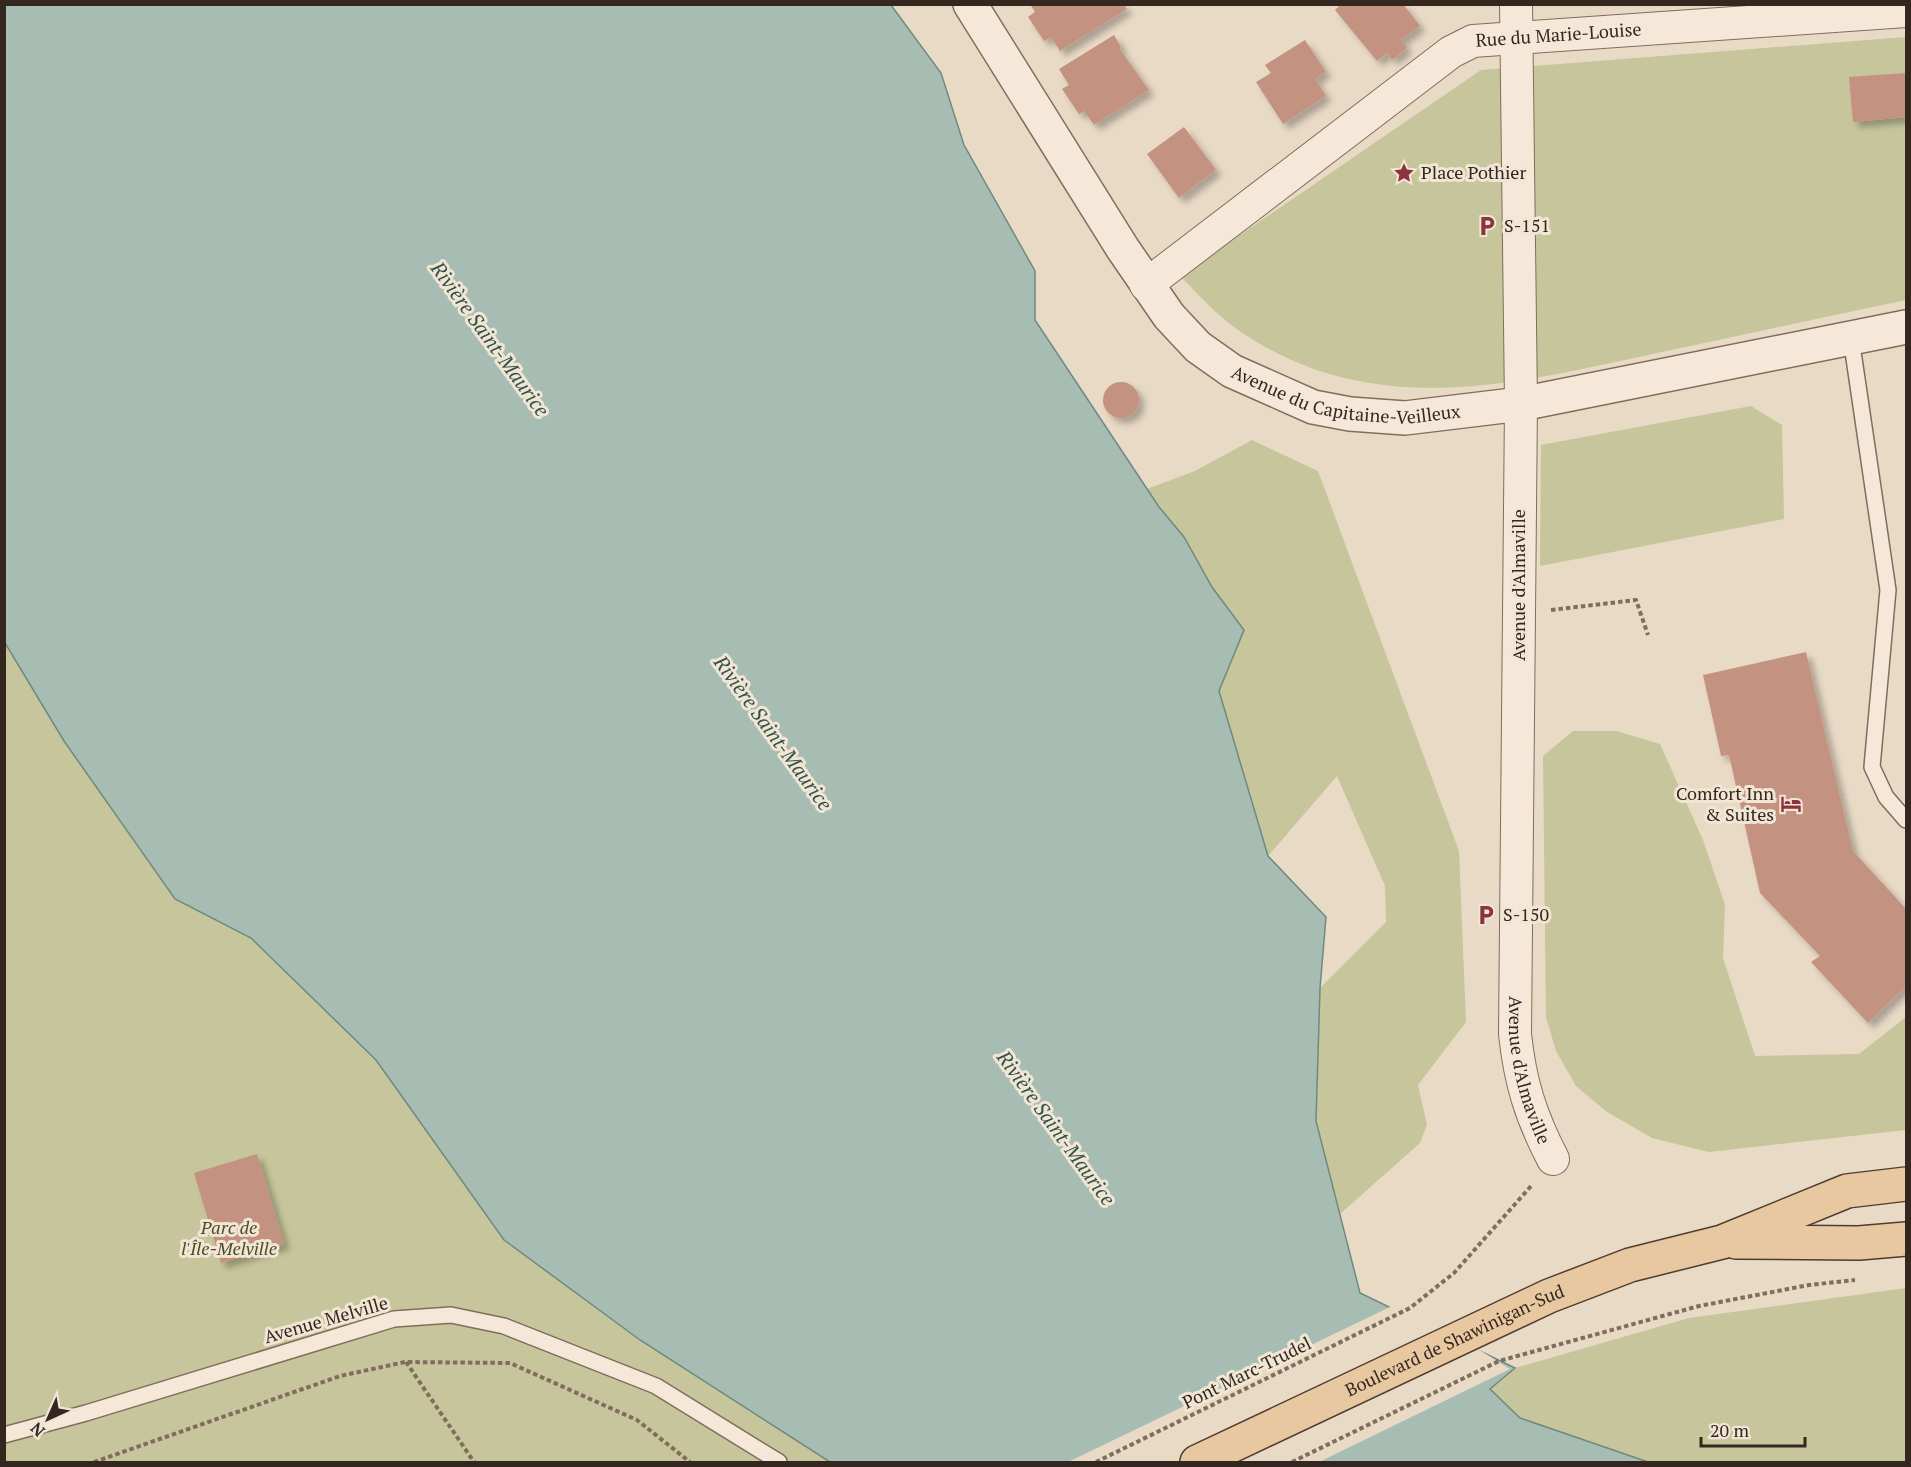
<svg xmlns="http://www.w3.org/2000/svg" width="1911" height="1467" font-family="'PT Serif',serif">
<defs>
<filter id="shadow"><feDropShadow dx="5.5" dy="5.5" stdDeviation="3" flood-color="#0004"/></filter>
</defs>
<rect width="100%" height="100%" fill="#e9dac6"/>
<!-- green -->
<g fill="#c6c59b">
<path d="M1906,37V300C1820,318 1734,337 1648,355C1509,385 1373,419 1244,334C1219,318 1200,296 1180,276L1481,70Z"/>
<polygon points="1751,406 1782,425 1784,519 1540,566 1541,445"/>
<polygon points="1252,440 1318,471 1459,851 1466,1022 1418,1085 1427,1125 1420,1143 1340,1214 1316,1121 1320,988 1386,922 1385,886 1337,776 1268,856 1219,691 1244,630 1212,587 1147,489 1195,471"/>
<polygon points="4,643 64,741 175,899 251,938 376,1060 504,1240 830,1462 5,1462"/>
<polygon points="1573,731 1616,731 1660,744 1703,840 1725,905 1723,958 1755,1056 1859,1054 1906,1017 1906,1130 1709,1152 1652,1138 1607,1112 1576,1086 1556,1051 1546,1017 1543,756"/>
<polygon points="1906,1288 1906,1462 1648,1462 1520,1418 1490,1389 1515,1368 1689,1318"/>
</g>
<!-- water -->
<polygon fill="#a7bdb3" stroke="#6e8a7f" stroke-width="1.5" points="5,5 891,5 941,73 964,145 1035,271 1035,320 1159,507 1184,537 1212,587 1244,630 1219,691 1268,856 1326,917 1320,988 1316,1121 1360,1293 1515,1368 1490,1389 1520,1418 1648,1462 830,1462 640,1340 504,1240 376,1060 251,938 175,899 64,741 5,643"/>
<!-- pier -->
<polygon fill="#e9dac6" points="1392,1306 1462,1339 1510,1369 1319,1462 1068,1462"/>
<!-- building -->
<g fill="#c39280" filter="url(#shadow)">
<polygon points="1030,4 1124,4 1127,9 1060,51 1051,37 1044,41 1028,17 1035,12"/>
<polygon points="1341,4 1403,4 1420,26 1401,40 1407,48 1392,60 1387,53 1377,61 1335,10"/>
<polygon points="1114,35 1121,47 1119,48 1149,90 1094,125 1084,111 1079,114 1062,89 1069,85 1059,69"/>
<polygon points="1305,40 1326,72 1315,79 1326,96 1283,124 1256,82 1271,73 1265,65"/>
<polygon points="1906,73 1906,117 1853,122 1849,77"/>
<polygon points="1184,127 1216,170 1179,198 1147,154"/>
<circle cx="1121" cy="400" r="18"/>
<polygon points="1806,652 1853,851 1906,909 1906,986 1868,1023 1811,962 1820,956 1760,893 1729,755 1721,756 1703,675"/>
<polygon points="257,1154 284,1244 221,1263 194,1173"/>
</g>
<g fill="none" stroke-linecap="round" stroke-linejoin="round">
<!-- service casing -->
<g stroke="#826c5d" stroke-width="18">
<g id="service">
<polyline points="1851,338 1888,590 1872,767 1886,797 1906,820"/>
<polyline points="4,1435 86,1413 394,1319 451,1315 504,1326 656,1386 779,1462"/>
</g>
</g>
<!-- minor casing -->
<g stroke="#826c5d" stroke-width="34">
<g id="minor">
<path id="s1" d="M1516,4L1521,404L1515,1034C1520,1082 1531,1117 1553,1159"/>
<path id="s2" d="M1146,285L1451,52L1473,41L1906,11"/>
</g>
</g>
<!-- tertiary casing -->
<g stroke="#826c5d" stroke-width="36">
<g id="tertiary">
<path id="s3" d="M970,4L1123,249L1169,316L1198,347L1232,371L1313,407L1350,414L1405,418L1521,404L1906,327"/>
</g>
</g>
<!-- primary casing -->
<g stroke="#503b31" stroke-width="36">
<g id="primary">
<polyline points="1736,1242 1859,1243 1906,1239"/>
<path id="s4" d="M1197,1462L1549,1296L1630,1265L1722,1242L1847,1191L1906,1184"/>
</g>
</g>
<!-- path -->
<g stroke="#826c5d" stroke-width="4" stroke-dasharray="4.5 3" stroke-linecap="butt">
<polyline points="1551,610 1636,600 1648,635"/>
<polyline points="406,1362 474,1462"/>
<polyline points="94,1462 340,1376 405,1362 510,1363 637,1420 690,1462"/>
<polyline points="1096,1462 1410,1308 1454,1273 1532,1185"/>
<polyline points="1292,1462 1499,1361 1699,1306 1809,1285 1855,1280"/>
</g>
<!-- service -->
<use href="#service" stroke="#f5e8d8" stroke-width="15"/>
<!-- minor -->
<use href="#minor" stroke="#f5e8d8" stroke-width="32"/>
<!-- tertiary -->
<use href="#tertiary" stroke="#f5e8d8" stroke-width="33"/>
<!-- primary -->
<use href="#primary" stroke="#e8c8a1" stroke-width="33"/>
</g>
<!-- icons -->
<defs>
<g id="sight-bare" transform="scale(1.62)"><path d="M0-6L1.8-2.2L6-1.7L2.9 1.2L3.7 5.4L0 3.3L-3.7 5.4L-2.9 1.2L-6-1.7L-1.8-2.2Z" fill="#8b3440" stroke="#f1e5d4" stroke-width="2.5" paint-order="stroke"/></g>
<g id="parking-bare" transform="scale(1.62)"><path d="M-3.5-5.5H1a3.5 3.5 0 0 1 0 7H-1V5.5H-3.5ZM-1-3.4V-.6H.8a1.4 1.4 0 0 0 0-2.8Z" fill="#8b3440" stroke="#f1e5d4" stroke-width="2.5" paint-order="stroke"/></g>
<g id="hotel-bare" transform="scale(1.62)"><path d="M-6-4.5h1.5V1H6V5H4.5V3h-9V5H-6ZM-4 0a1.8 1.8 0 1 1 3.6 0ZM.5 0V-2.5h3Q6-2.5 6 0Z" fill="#8b3440" stroke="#f1e5d4" stroke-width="2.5" paint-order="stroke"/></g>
</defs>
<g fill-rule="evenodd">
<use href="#sight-bare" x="1404" y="173"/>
<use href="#parking-bare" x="1487" y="226"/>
<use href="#hotel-bare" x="1791" y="804"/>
<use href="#parking-bare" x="1486" y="915"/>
</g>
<g text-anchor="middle" stroke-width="6" stroke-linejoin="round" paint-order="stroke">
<!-- street labels -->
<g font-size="18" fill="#342720" stroke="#f1e5d4">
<text dy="6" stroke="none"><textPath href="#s2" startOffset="494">Rue du Marie-Louise</textPath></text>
<text dy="6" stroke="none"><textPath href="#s3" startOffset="573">Avenue du Capitaine-Veilleux</textPath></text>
<text transform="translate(1519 585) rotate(-90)" y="6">Avenue d'Almaville</text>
<text dy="6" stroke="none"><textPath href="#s1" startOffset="1068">Avenue d'Almaville</textPath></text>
<text transform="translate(326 1320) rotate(-16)" y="6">Avenue Melville</text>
<text dy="6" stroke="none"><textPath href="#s4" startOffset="285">Boulevard de Shawinigan-Sud</textPath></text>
<text transform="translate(1247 1373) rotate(-26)" y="6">Pont Marc-Trudel</text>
</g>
<!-- poi labels -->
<g font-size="18" fill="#342720" stroke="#f1e5d4" text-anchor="start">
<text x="1421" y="179">Place Pothier</text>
<text x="1504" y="232">S-151</text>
<text x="1774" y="800" text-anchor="end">Comfort Inn<tspan x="1774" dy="21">&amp; Suites</tspan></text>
<text x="1503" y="921">S-150</text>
</g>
<!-- park labels -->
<g font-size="18" font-style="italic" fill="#4a4e28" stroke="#f1e5d4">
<text x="229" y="1234">Parc de<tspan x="229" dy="21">l'Île-Melville</tspan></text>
</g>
<!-- water labels -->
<g font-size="20" font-style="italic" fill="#31524b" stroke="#f1e5d4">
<text transform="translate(490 339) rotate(54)" y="7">Rivière Saint-Maurice</text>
<text transform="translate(773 733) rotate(54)" y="7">Rivière Saint-Maurice</text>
<text transform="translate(1056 1128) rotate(54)" y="7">Rivière Saint-Maurice</text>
</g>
</g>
<!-- border -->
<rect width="1911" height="1467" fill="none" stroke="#342720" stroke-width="12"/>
<!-- north arrow -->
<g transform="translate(48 1419) rotate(225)" stroke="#f1e5d4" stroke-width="4.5" paint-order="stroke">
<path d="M0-4.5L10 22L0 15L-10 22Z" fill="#342720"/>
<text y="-9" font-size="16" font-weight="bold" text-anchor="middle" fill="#342720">N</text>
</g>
<!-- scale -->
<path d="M1701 1437v9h104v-9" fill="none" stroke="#342720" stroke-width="3"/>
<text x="1710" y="1437" font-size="18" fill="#342720" stroke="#f1e5d4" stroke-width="4.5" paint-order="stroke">20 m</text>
</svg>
